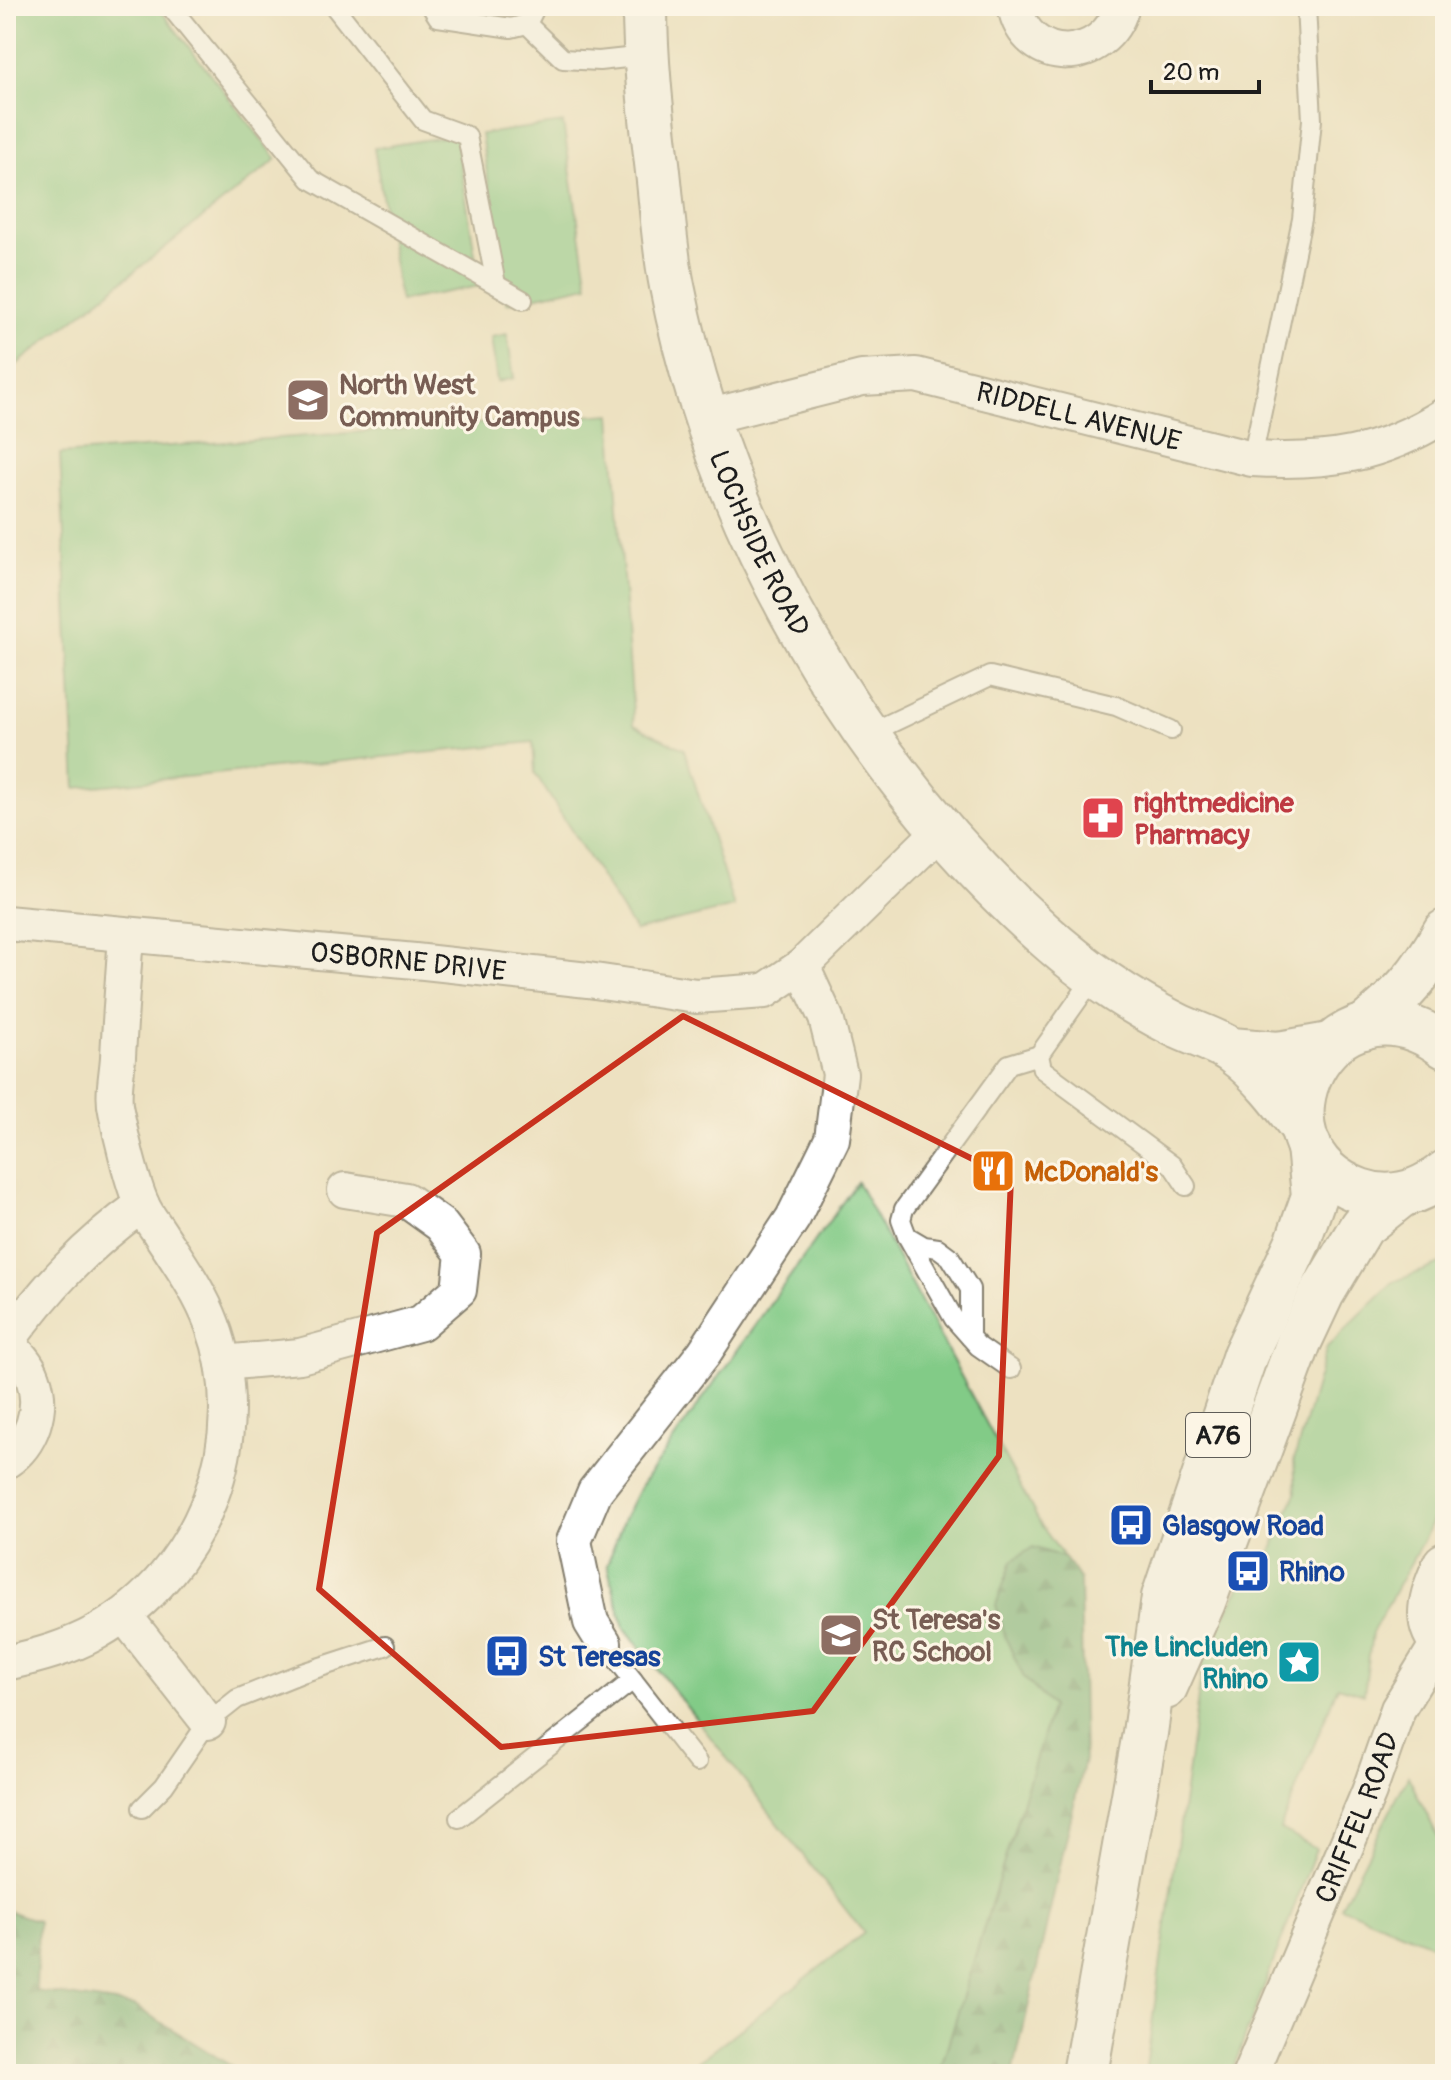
<svg xmlns="http://www.w3.org/2000/svg" width="1451" height="2080" font-family="Pangolin,sans-serif">
<defs>
<pattern id="forest-firs" width="22" height="20" patternUnits="userSpaceOnUse" patternTransform="scale(2)"><rect width="22" height="20" fill="#69af74"/><path d="M5 1l3.5 6h-7zM16 11l3.5 6h-7z" fill="#568e5e"/></pattern>
</defs>
<rect width="100%" height="100%" fill="#fcf5e5"/>
<filter id="ink" filterUnits="userSpaceOnUse"><feTurbulence type="fractalNoise" baseFrequency=".0125" numOctaves="2"/><feDisplacementMap in="SourceGraphic" scale="16" xChannelSelector="R" yChannelSelector="G"/><feConvolveMatrix kernelMatrix="1 2 1 2 8 2 1 2 1" color-interpolation-filters="sRGB"/></filter>
<filter id="wash" filterUnits="userSpaceOnUse"><feTurbulence type="fractalNoise" baseFrequency=".006" numOctaves="4" result="noise"/><feDisplacementMap in="SourceGraphic" scale="32" xChannelSelector="R" yChannelSelector="G"/><feGaussianBlur stdDeviation="1.8" result="paint"/><feColorMatrix in="noise" values="0 0 0 0 0 0 0 0 0 0 0 0 0 0 0 0 0 1.4 0 .05"/><feComposite in="paint" operator="in"/></filter>
<g filter="url(#wash)">
<rect width="100%" height="100%" fill="#ede1c1"/>
<!-- green -->
<g fill="#82cb87" stroke="#4f7452" stroke-width="2">
<polygon points="6,6 157,6 277,159 6,373"/>
<polygon points="563,123 588,285 507,303 481,134"/>
<polygon points="456,135 480,286 400,301 374,148"/>
<polygon points="507,334 514,378 497,382 491,337"/>
<polygon points="611,414 634,725 684,749 734,907 635,931 535,773 533,742 76,788 60,454"/>
<polygon points="857,1182 1041,1525 1080,1580 1052,1706 939,2074 682,2074 864,1933 624,1627 607,1565 624,1519 640,1487"/>
<polygon points="1445,1262 1445,1490 1425,1537 1372,1633 1364,1694 1338,1686 1280,1829 1316,1849 1231,2074 1145,2074 1204,1654 1244,1580 1259,1580 1296,1493 1294,1460 1327,1347 1393,1282"/>
<polygon points="1408,1776 1445,1851 1445,1950 1341,1907"/>
</g>
<!-- forest -->
<g fill="url(#forest-firs)" stroke="#426648" stroke-width="2">
<polygon points="1033,1547 1065,1558 1080,1580 1084,1760 1013,2074 939,2074 1052,1706 1024,1678 1006,1639 996,1605 1012,1561"/>
<polygon points="6,1910 38,1921 36,1991 135,2006 244,2074 6,2074"/>
</g>
</g>
<g filter="url(#ink)">
<g fill="none" stroke-linecap="round" stroke-linejoin="round">
<!-- lane casing -->
<g stroke="#847e6e" stroke-width="22">
<g id="lane">
<polyline points="170,6 310,179 523,300"/>
<polyline points="334,6 423,120 467,136 496,284"/>
<polyline points="431,6 438,17 511,28 527,24 536,6"/>
<polyline points="527,24 563,59 599,61 645,56"/>
<polyline points="1252,459 1302,219 1312,120 1306,6"/>
<polyline points="868,734 990,676 1116,706 1171,730"/>
<polyline points="1094,977 1039,1055 1042,1069 1172,1165 1186,1186"/>
<polyline points="907,1236 924,1246 938,1248 950,1257 970,1289 970,1337"/>
<polyline points="1011,1369 978,1346 954,1319 907,1236 901,1220 904,1209 1009,1064 1039,1055"/>
<polyline points="604,1643 697,1762"/>
<polyline points="142,1808 164,1786 208,1722 237,1699 302,1673 385,1646"/>
<polyline points="459,1818 633,1680"/>
</g>
</g>
<!-- street casing -->
<g stroke="#847e6e" stroke-width="38">
<g id="street">
<path d="M1015,6C1026,67 1105,66 1122,6"/>
<path id="s1" d="M707,417L862,378L916,375L1252,459C1328,463 1379,456 1445,415"/>
<path id="s2" d="M6,923L415,961L588,980L696,996L765,991L802,966L942,829"/>
<path d="M6,1343C46,1288 86,1245 142,1205"/>
<path d="M6,1343C17,1353 28,1363 33,1378C44,1408 32,1444 6,1461"/>
<polyline points="223,1363 300,1356 421,1323 459,1290 463,1254 441,1225 406,1200 345,1190"/>
<polyline points="124,1615 208,1722"/>
<polyline points="604,1643 591,1622 574,1541 595,1491 704,1353 793,1218 832,1139 840,1074 826,1018 802,966"/>
<path d="M6,1663C38,1656 68,1648 97,1632C202,1574 255,1438 212,1324C200,1292 180,1264 161,1235C155,1225 146,1215 142,1205C132,1183 121,1136 116,1111C112,1095 117,1074 118,1057C120,1017 123,977 126,936"/>
<path id="s3" d="M1250,2074L1369,1792L1398,1709L1440,1640"/>
</g>
</g>
<!-- secondary casing -->
<g stroke="#847e6e" stroke-width="48">
<g id="secondary">
<path id="s4" d="M645,6C645,59 651,111 657,163C662,204 664,246 672,286C720,531 858,765 1041,932C1083,970 1126,1000 1176,1025C1194,1034 1216,1040 1232,1051C1260,1071 1282,1100 1302,1127"/>
<polyline points="1231,1050 1279,1054 1330,1045"/>
<path d="M1445,1565C1434,1592 1420,1621 1445,1645"/>
</g>
</g>
<!-- highway casing -->
<g stroke="#847e6e" stroke-width="48">
<g id="highway">
<path d="M1364,1027C1402,996 1421,975 1445,932"/>
<path d="M1445,1046C1327,960 1238,1147 1360,1191C1391,1202 1420,1193 1445,1173"/>
<polyline points="1165,1687 1203,1602 1299,1342 1322,1293 1362,1226 1401,1195"/>
<polyline points="1085,2074 1145,1733 1164,1597 1245,1355 1298,1241 1314,1196 1309,1146"/>
</g>
</g>
<!-- lane -->
<use href="#lane" stroke="#fff" stroke-width="18"/>
<!-- street -->
<use href="#street" stroke="#fff" stroke-width="34"/>
<!-- secondary -->
<use href="#secondary" stroke="#fff" stroke-width="44"/>
<!-- highway -->
<use href="#highway" stroke="#fff" stroke-width="44"/>
</g>
</g>
<!-- marked area -->
<path d="M0 0H1451V2080H0ZM683,1016L1011,1178L999,1456L813,1711L501,1747L319,1589L377,1233Z" fill="#ede1c1" fill-opacity=".55" fill-rule="evenodd"/>
<path fill="none" stroke="#c8321e" stroke-width="6" stroke-linejoin="round" d="M683,1016L1011,1178L999,1456L813,1711L501,1747L319,1589L377,1233Z"/>
<!-- icons -->
<defs>
<g id="school-square" transform="scale(2.3)"><rect x="-9" y="-9" width="18" height="18" rx="4" fill="#8d6e63" stroke="#fcf5e5"/><path d="M0-5L7-2L0 1L-7-2ZM-4 1L0 2.5L4 1V4Q0 6-4 4Z" fill="#fff"/></g>
<g id="pharmacy-square" transform="scale(2.3)"><rect x="-9" y="-9" width="18" height="18" rx="4" fill="#e0444e" stroke="#fcf5e5"/><path d="M-2-6h4v4h4v4h-4v4h-4v-4h-4v-4h4Z" fill="#fff"/></g>
<g id="restaurant-square" transform="scale(2.3)"><rect x="-9" y="-9" width="18" height="18" rx="4" fill="#e8710a" stroke="#fcf5e5"/><path d="M-5-6h1v4h1v-4h1v4h1v-4h1v5L-1.5 .5V6h-2V.5L-5-1ZM5-6V6H3V1.5H1.5Q1.5-4 5-6Z" fill="#fff"/></g>
<g id="bus-square" transform="scale(2.3)"><rect x="-9" y="-9" width="18" height="18" rx="4" fill="#1a4fb4" stroke="#fcf5e5"/><path d="M-5-6H5V4H4V6H2V4H-2V6H-4V4H-5ZM-3.5-4V0h7V-4ZM-3.5 1.2v1.5H-2V1.2ZM2 1.2v1.5H3.5V1.2Z" fill="#fff"/></g>
<g id="sight-square" transform="scale(2.3)"><rect x="-9" y="-9" width="18" height="18" rx="4" fill="#0f9aa8" stroke="#fcf5e5"/><path d="M0-6L1.8-2.2L6-1.7L2.9 1.2L3.7 5.4L0 3.3L-3.7 5.4L-2.9 1.2L-6-1.7L-1.8-2.2Z" fill="#fff"/></g>
</defs>
<g fill-rule="evenodd">
<use href="#school-square" x="308" y="400"/>
<use href="#pharmacy-square" x="1103" y="818"/>
<use href="#restaurant-square" x="993" y="1171"/>
<use href="#bus-square" x="1131" y="1525"/>
<use href="#bus-square" x="1248" y="1571"/>
<use href="#school-square" x="841" y="1635"/>
<use href="#bus-square" x="507" y="1656"/>
<use href="#sight-square" x="1299" y="1662"/>
</g>
<g text-anchor="middle" stroke-width="6" stroke-linejoin="round" paint-order="stroke">
<!-- shield labels -->
<rect fill="#fcf5e5" stroke="#5f5d58" stroke-width="2" x="1186" y="1413" width="64" height="44" rx="6"/>
<g font-size="26" font-weight="bold" fill="#1c1c1c">
<text x="1218" y="1444">A76</text>
</g>
<!-- education labels -->
<g font-size="28" font-weight="bold" fill="#785e54" stroke="#fcf5e5" text-anchor="start">
<text x="339" y="394">North West<tspan x="339" dy="32">Community Campus</tspan></text>
<text x="872" y="1629">St Teresa's<tspan x="872" dy="32">RC School</tspan></text>
</g>
<!-- street labels -->
<g font-size="28" fill="#1c1c1c" stroke="#fcf5e5">
<text dy="10" stroke="none"><textPath href="#s1" startOffset="382">RIDDELL AVENUE</textPath></text>
<text dy="10" stroke="none"><textPath href="#s4" startOffset="554">LOCHSIDE ROAD</textPath></text>
<text dy="10" stroke="none"><textPath href="#s2" startOffset="404">OSBORNE DRIVE</textPath></text>
<text dy="10" stroke="none"><textPath href="#s3" startOffset="278">CRIFFEL ROAD</textPath></text>
</g>
<!-- health labels -->
<g font-size="28" font-weight="bold" fill="#be3a42" stroke="#fcf5e5" text-anchor="start">
<text x="1134" y="812">rightmedicine<tspan x="1134" dy="32">Pharmacy</tspan></text>
</g>
<!-- food labels -->
<g font-size="28" font-weight="bold" fill="#c56008" stroke="#fcf5e5" text-anchor="start">
<text x="1024" y="1181">McDonald's</text>
</g>
<!-- transit labels -->
<g font-size="28" font-weight="bold" fill="#164399" stroke="#fcf5e5" text-anchor="start">
<text x="1162" y="1535">Glasgow Road</text>
<text x="1279" y="1581">Rhino</text>
<text x="538" y="1666">St Teresas</text>
</g>
<!-- culture labels -->
<g font-size="28" font-weight="bold" fill="#0d838f" stroke="#fcf5e5" text-anchor="end">
<text x="1268" y="1656">The Lincluden<tspan x="1268" dy="32">Rhino</tspan></text>
</g>
</g>
<!-- margin -->
<rect width="1451" height="2080" fill="none" stroke="#fcf5e5" stroke-width="32"/>
<!-- scale -->
<path d="M1151 80v12h108v-12" fill="none" stroke="#1c1c1c" stroke-width="4"/>
<text x="1163" y="80" font-size="24" fill="#1c1c1c" stroke="#fcf5e5" stroke-width="6" paint-order="stroke">20 m</text>
</svg>
